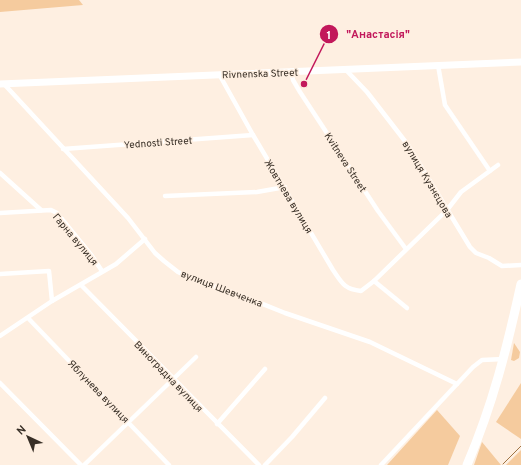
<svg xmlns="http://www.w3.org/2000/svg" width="521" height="465" font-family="Overpass,sans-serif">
<rect width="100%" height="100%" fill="#feefe1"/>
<!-- green -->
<g fill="#f5cb9e">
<polygon points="0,0 79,0 83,5 0,12"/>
<polygon points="514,343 520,352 519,358 514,361 511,360"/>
<polygon points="521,383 521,439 496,422"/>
<polygon points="437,410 460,436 448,465 387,465"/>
<polygon points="482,442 501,465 474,465"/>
<polygon points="521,450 521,465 506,465"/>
</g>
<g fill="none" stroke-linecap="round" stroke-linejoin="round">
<!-- stream -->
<polyline stroke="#a07544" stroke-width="1" points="503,464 521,446"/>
<!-- street -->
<g stroke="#fff" stroke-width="4.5">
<polyline points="438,65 445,105 490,171"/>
<polyline points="346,70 367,92 408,145 470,247 476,253 489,258 502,266 521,265"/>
<polyline points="291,72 293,80 300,92 378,211 406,249"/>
<path d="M219,74L253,135L333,270C342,283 344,289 361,291L374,281L447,210L461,192L498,165"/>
<polyline points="4,84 128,218 155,253 164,261 178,272 195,280 238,294 285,313 370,342 457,384"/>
<polyline points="63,149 253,135"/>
<polyline points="0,173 41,210"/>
<polyline points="165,196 257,192 285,187"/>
<polyline points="0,213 51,210 57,213 92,256 102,271"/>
<polyline points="0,274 49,271 52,301"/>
<polyline points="374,281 407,308"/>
<polyline points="81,285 259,465"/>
<polyline points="28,318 169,465"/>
<polyline points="0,336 52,301 116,264 145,239"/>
<polyline points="0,383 81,465"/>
<polyline points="217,424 265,369"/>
<polyline points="84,465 196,357"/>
<polyline points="265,465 292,437 325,398"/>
<polyline points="381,465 473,367 482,360 504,359"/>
</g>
<!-- secondary -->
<polyline stroke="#fff" stroke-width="7" points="0,84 521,62"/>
<!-- highway -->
<path stroke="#fff" stroke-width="9" d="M467,465C493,404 507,348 521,284"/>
</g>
<g text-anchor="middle" stroke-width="3" stroke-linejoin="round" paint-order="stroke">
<!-- street labels -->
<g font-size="10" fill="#382f26" stroke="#feefe1">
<text transform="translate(260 73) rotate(-2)" y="4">Rivnenska Street</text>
<text transform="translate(158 142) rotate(-4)" y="4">Yednosti Street</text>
<text transform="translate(346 162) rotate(57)" y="4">Kvitneva Street</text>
<text transform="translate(428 179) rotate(59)" y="4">вулиця Кузнєцова</text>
<text transform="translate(289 196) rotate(59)" y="4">Жовтнева вулиця</text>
<text transform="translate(76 239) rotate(50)" y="4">Гарна вулиця</text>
<text transform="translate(222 288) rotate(21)" y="4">вулиця Шевченка</text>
<text transform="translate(169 376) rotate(46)" y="4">Виноградна вулиця</text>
<text transform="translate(99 391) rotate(46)" y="4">Яблунева вулиця</text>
</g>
</g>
<!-- callouts -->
<path fill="none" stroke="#c2185b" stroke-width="1.5" d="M304 84L329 34"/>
<g fill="#c2185b" stroke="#feefe1" stroke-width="1.5">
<circle cx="304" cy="84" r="4"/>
<circle cx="329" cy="34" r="10"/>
</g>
<g font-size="12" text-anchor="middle" font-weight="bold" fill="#fff">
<text x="329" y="39">1</text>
</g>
<g font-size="11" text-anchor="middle" font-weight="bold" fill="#c2185b" stroke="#feefe1" stroke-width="3" stroke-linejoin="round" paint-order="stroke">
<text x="378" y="38">"Анастасія"</text>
</g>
<!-- north arrow -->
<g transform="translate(28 437) rotate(316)" stroke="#feefe1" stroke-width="3" paint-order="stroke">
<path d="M0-3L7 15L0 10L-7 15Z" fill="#382f26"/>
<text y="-6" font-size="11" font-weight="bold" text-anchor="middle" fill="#382f26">N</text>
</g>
</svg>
